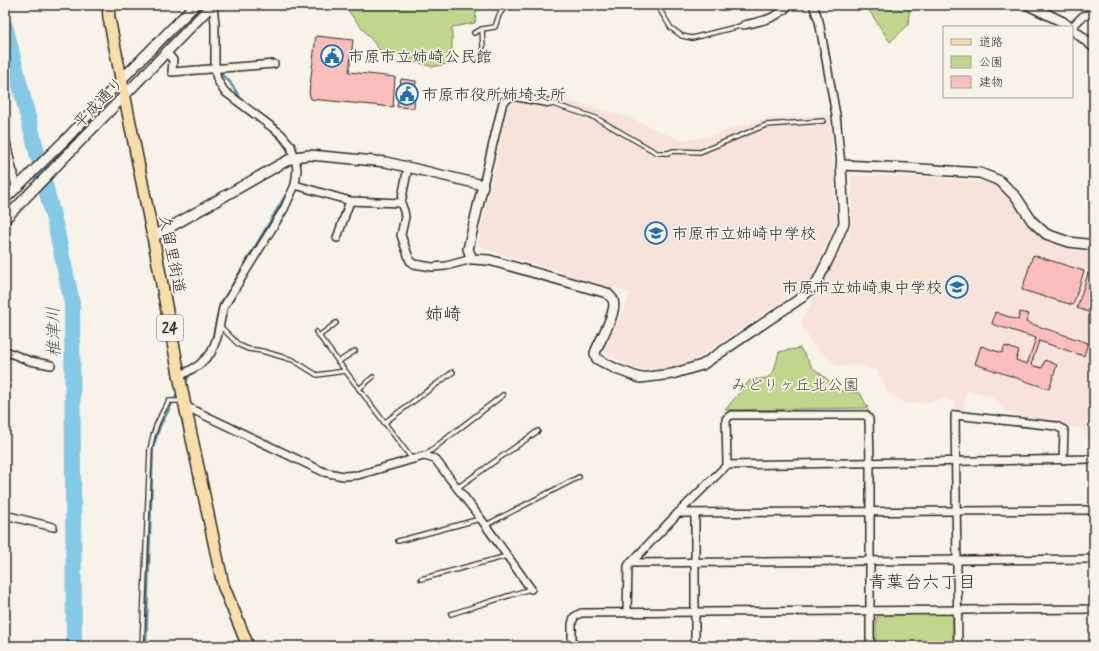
<svg xmlns="http://www.w3.org/2000/svg" width="1099" height="651" font-family="Mynerve,'Klee One',sans-serif">
<rect width="100%" height="100%" fill="#f7f3e8"/>
<filter id="ink" filterUnits="userSpaceOnUse"><feTurbulence type="fractalNoise" baseFrequency=".025" numOctaves="2"/><feDisplacementMap in="SourceGraphic" scale="8" xChannelSelector="R" yChannelSelector="G"/><feConvolveMatrix kernelMatrix="1 2 1 2 8 2 1 2 1" color-interpolation-filters="sRGB"/></filter>
<g filter="url(#ink)">
<!-- built -->
<g fill="#f8e3db">
<polygon points="554,97 631,118 678,139 697,139 764,119 830,114 836,222 812,276 805,286 690,363 654,370 645,370 635,368 603,352 631,293 482,248 478,243 508,107 516,101 549,108"/>
<polygon points="851,175 923,177 988,182 1009,196 1024,219 1044,239 1068,249 1094,252 1094,447 1082,428 1040,422 1004,410 991,396 967,390 963,410 959,414 955,415 954,402 945,399 926,403 908,404 888,394 878,372 859,365 837,366 815,348 800,323 849,234 852,218"/>
</g>
<!-- green -->
<g fill="#c0d68c" stroke="#76805c">
<polygon points="313,5 477,5 475,23 452,27 452,63 432,67 380,50 348,11 316,7"/>
<polygon points="860,5 910,5 908,25 890,42 868,9"/>
<polygon points="800,348 813,368 842,391 860,393 868,408 725,410 750,380 767,378 774,371 779,352"/>
<polygon points="950,614 953,617 953,646 876,646 876,618 879,615"/>
</g>
<g fill="none" stroke-linecap="round" stroke-linejoin="round">
<!-- stream -->
<g stroke="#608a9b" stroke-width="2.5">
<polyline points="218,72 229,81 243,102"/>
<polyline points="273,132 280,139 291,155"/>
<polyline points="197,363 207,353 212,341 220,304 230,289 287,193"/>
<polyline points="184,384 191,373"/>
<polyline points="146,646 153,447 160,426 178,393"/>
</g>
<!-- river -->
<polyline stroke="#84c9e5" stroke-width="16" points="5,26 57,232 72,303 74,646"/>
</g>
<!-- building -->
<g fill="#fbbebd" stroke="#2b2b2b">
<polygon points="316,36 353,40 349,72 395,77 393,107 311,99 309,93"/>
<polygon points="401,79 416,81 414,108 397,107"/>
<polygon points="1033,255 1084,271 1073,305 1022,290"/>
<polygon points="1088,273 1094,275 1094,314 1077,308"/>
<polygon points="995,312 1018,320 1020,312 1029,314 1026,322 1088,343 1084,356 1039,341 1031,365 1042,368 1045,360 1057,365 1049,389 975,364 981,346 1002,353 1005,346 1019,351 1016,360 1027,364 1036,338 992,324"/>
</g>
<g fill="none" stroke-linecap="round" stroke-linejoin="round">
<!-- service casing -->
<g stroke="#2b2b2b" stroke-width="6">
<g id="service">
<polyline points="657,5 671,28 682,36 692,38 744,25"/>
<polyline points="482,29 483,47"/>
<polyline points="474,33 482,29 495,27 499,15 506,5"/>
<polyline points="550,103 596,118 657,153 668,153 673,151 700,152 766,125 823,121"/>
<polyline points="220,326 239,345 248,349 262,351 293,360 317,375 345,371"/>
<polyline points="316,332 412,459"/>
<polyline points="319,336 336,323"/>
<polyline points="338,362 355,351"/>
<polyline points="359,389 373,377"/>
<polyline points="384,423 453,372"/>
<polyline points="425,455 503,395"/>
<polyline points="457,488 538,431"/>
<polyline points="486,525 579,477"/>
<polyline points="398,541 480,519"/>
<polyline points="421,579 507,556"/>
<polyline points="451,614 530,589"/>
<path d="M142,646L150,449C153,432 159,416 169,401H182"/>
</g>
</g>
<!-- minor casing -->
<g stroke="#2b2b2b" stroke-width="10">
<g id="minor">
<polyline points="813,5 819,21 836,115 841,165"/>
<path d="M744,25C761,21 777,19 789,5"/>
<polyline points="1072,27 1083,16 1094,14"/>
<polyline points="167,53 173,60 172,72 274,64"/>
<polyline points="5,137 16,187"/>
<polyline points="408,167 401,203 404,211 405,217 401,235 410,261 414,264 432,267 446,266 472,259"/>
<polyline points="5,178 14,173"/>
<polyline points="295,185 350,201 401,203"/>
<polyline points="483,185 503,102 512,96 550,103"/>
<polyline points="337,238 350,201"/>
<polyline points="5,351 30,361 51,365"/>
<polyline points="180,376 199,365 211,353 217,338 223,308 284,209 295,185 297,170 296,163 291,146 281,134 224,91 217,79 215,69 215,24 213,5"/>
<polyline points="185,406 324,472 343,476 358,475 424,456 435,459 481,519 531,589"/>
<polyline points="727,465 1094,459"/>
<polyline points="678,513 1094,510"/>
<polyline points="695,513 695,646"/>
<polyline points="5,515 53,527"/>
<polyline points="630,563 1094,559"/>
<polyline points="627,612 628,566 678,513 727,465 726,419 731,415 866,415 869,419 870,463 870,646"/>
<polyline points="572,646 572,624 574,617 581,613 1094,609"/>
<polyline points="958,646 955,415 1056,426 1064,430 1063,460"/>
</g>
</g>
<!-- tertiary casing -->
<g stroke="#2b2b2b" stroke-width="12">
<g id="tertiary">
<polyline points="1028,5 1063,22 1069,27"/>
<polyline points="1072,29 1094,47"/>
<polyline points="5,199 68,137 122,79 195,5"/>
<polyline points="5,219 212,5"/>
<path d="M153,237L279,165L294,157L310,155L386,162L483,185L468,249L472,259L489,260L607,293C609,295 612,298 613,300C618,312 599,341 595,353L597,359L616,369L640,378L672,374L702,365L801,298L816,284L830,256L844,223L841,165L906,168L980,173L1000,181L1017,198L1032,221L1046,234L1069,242L1094,245"/>
</g>
</g>
<!-- primary casing -->
<g stroke="#2b2b2b" stroke-width="14">
<polyline id="primary" points="108,5 109,18 115,48 153,237 184,401 223,585 248,646"/>
</g>
<!-- service -->
<use href="#service" stroke="#f7f3e8" stroke-width="3.5"/>
<!-- minor -->
<use href="#minor" stroke="#f7f3e8" stroke-width="7"/>
<!-- tertiary -->
<use href="#tertiary" stroke="#f7f3e8" stroke-width="9"/>
<!-- primary -->
<use href="#primary" stroke="#f9deab" stroke-width="11"/>
</g>
</g>
<!-- icons -->
<defs>
<g id="civic-ring" transform="scale(1.15)"><circle r="9.5" fill="#f7f3e8" stroke="#1f6fb2" stroke-width="1.5"/><path d="M-.6-6.5H3V-4.5H.6V-3L4-1V1h2V6H-6V1h2V-1L-.6-3ZM-1.2 2.5V6h2.4V2.5Z" fill="#1f6fb2"/></g>
<g id="school-ring" transform="scale(1.15)"><circle r="9.5" fill="#f7f3e8" stroke="#1f6fb2" stroke-width="1.5"/><path d="M0-5L7-2L0 1L-7-2ZM-4 1L0 2.5L4 1V4Q0 6-4 4Z" fill="#1f6fb2"/></g>
</defs>
<g fill-rule="evenodd">
<use href="#civic-ring" x="332" y="56"/>
<use href="#civic-ring" x="407" y="94"/>
<use href="#school-ring" x="656" y="233"/>
<use href="#school-ring" x="957" y="287"/>
</g>
<g text-anchor="middle" stroke-width="3.5" stroke-linejoin="round" paint-order="stroke">
<!-- shield labels -->
<rect fill="#f7f3e8" stroke="#686764" stroke-width="1" x="157" y="315" width="26" height="26" rx="3"/>
<g font-size="15" font-weight="bold" fill="#2b2b2b">
<text x="170" y="333">24</text>
</g>
<!-- poi labels -->
<g font-size="16" fill="#2b2b2b" stroke="#f7f3e8" text-anchor="start">
<text x="348" y="62">市原市立姉崎公民館</text>
<text x="422" y="100">市原市役所姉埼支所</text>
<text x="672" y="239">市原市立姉崎中学校</text>
<text x="942" y="293" text-anchor="end">市原市立姉崎東中学校</text>
</g>
<!-- street labels -->
<g font-size="16" fill="#2b2b2b" stroke="#f7f3e8">
<text transform="translate(98 102) rotate(-46)" y="6">平成通り</text>
<text transform="translate(173 254) rotate(79)" y="6">久留里街道</text>
</g>
<!-- park labels -->
<g font-size="16" fill="#505643" stroke="#f7f3e8">
<text x="795" y="390">みどりヶ丘北公園</text>
</g>
<!-- water labels -->
<g font-size="17" font-style="italic" fill="#465a63" stroke="#f7f3e8">
<text transform="translate(53 332) rotate(-91)" y="6">椎津川</text>
</g>
<!-- quarter labels -->
<g font-size="18" fill="#2b2b2b" stroke="#f7f3e8">
<text x="443" y="320">姉崎</text>
<text x="922" y="588">青葉台六丁目</text>
</g>
</g>
<!-- margin -->
<rect width="1099" height="651" fill="none" stroke="#f7f3e8" stroke-width="20"/>
<rect x="10" y="10" width="1079" height="631" fill="none" stroke="#2b2b2b" stroke-width="1.5" filter="url(#ink)"/>
<!-- legend -->
<rect x="943" y="26" width="130" height="72" fill="#f7f3e8" stroke="#a5a39c"/>
<rect x="951" y="39" width="20" height="6" fill="#f9deab" stroke="#a5a39c"/>
<text x="979" y="46" font-size="12" fill="#2b2b2b">道路</text>
<rect x="951" y="56" width="20" height="12" fill="#c0d68c" stroke="#a5a39c"/>
<text x="979" y="66" font-size="12" fill="#2b2b2b">公園</text>
<rect x="951" y="76" width="20" height="12" fill="#fbbebd" stroke="#a5a39c"/>
<text x="979" y="86" font-size="12" fill="#2b2b2b">建物</text>
</svg>
